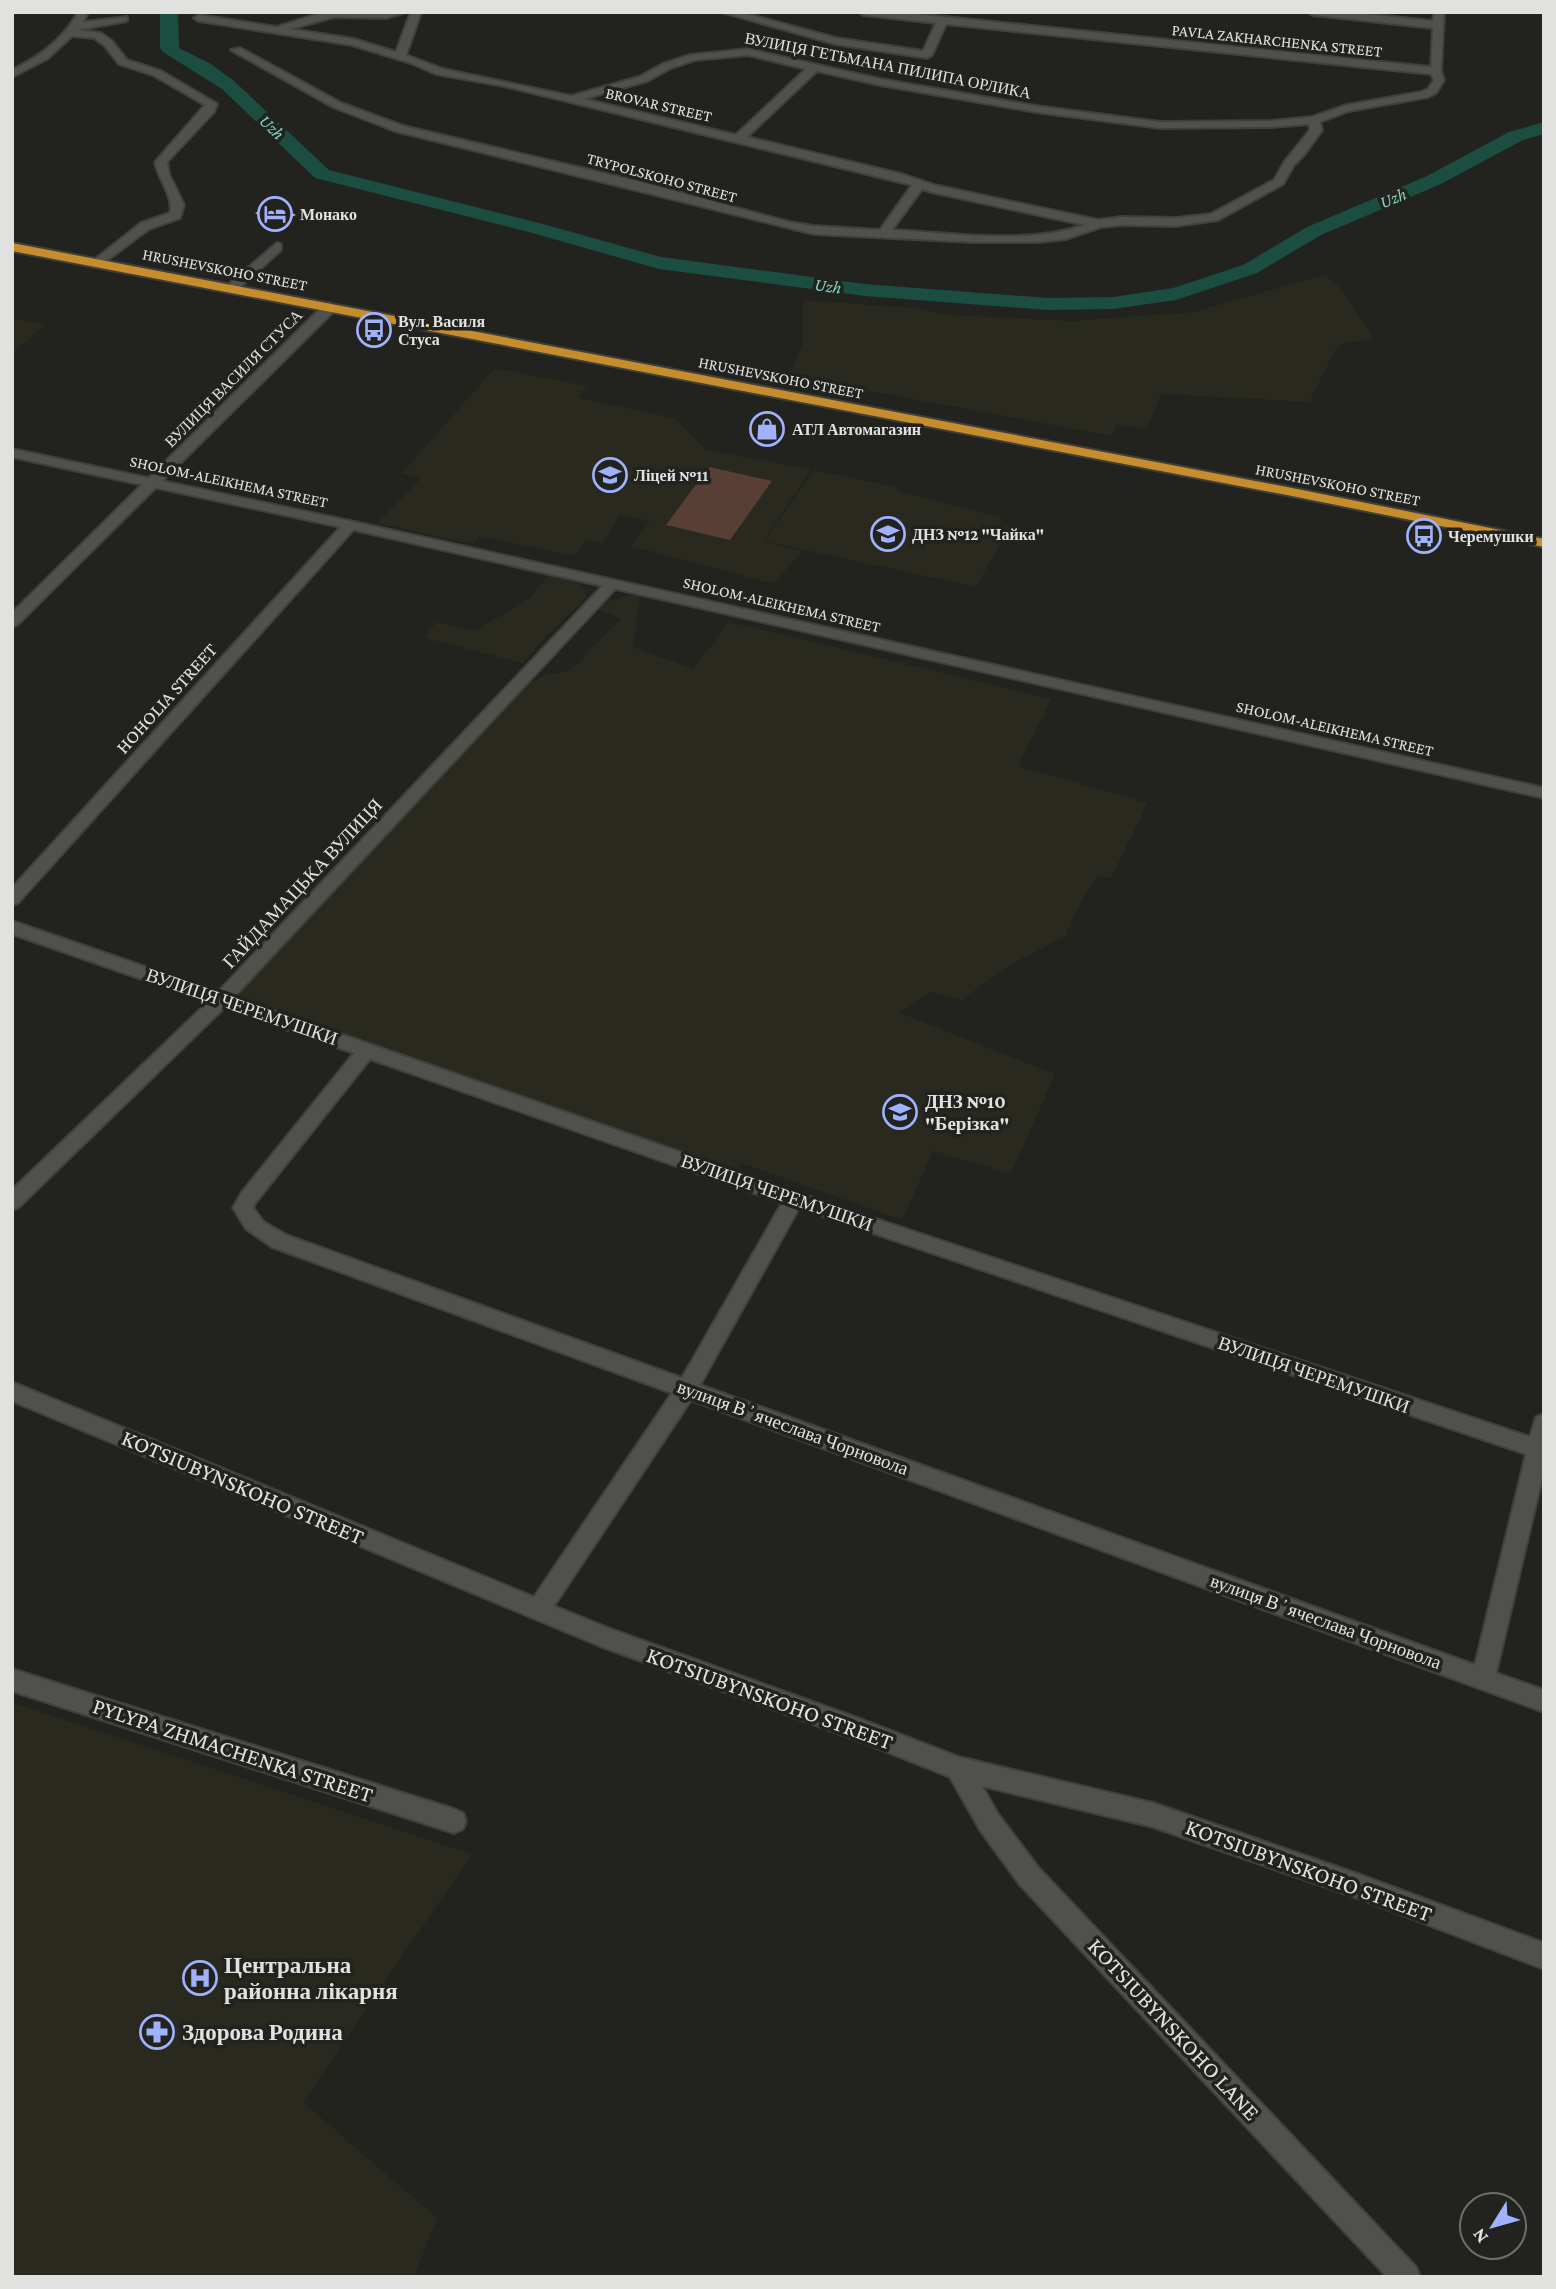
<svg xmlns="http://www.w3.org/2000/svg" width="1556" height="2289" font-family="'Crimson Pro',serif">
<rect width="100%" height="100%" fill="#22221f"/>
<!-- built -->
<g fill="#292920">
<polygon points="1324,275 1338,286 1351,303 1373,338 1338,345 1309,402 1161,394 1147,429 1117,424 1112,436 789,376 803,343 803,300 914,308 951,315 1072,321 1194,312"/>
<polygon points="12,318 46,324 12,354"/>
<polygon points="495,368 587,386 579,398 674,418 706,450 812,469 763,541 802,551 774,584 631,546 650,521 620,515 602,543 586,540 574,556 479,536 472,544 377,523 421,478 402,473"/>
<polygon points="814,470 895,487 901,492 1002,518 1000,524 1010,526 976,587 764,541"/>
<polygon points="549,574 580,584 586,590 586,597 581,604 546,636 523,663 424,638 436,622 475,631 530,598"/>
<polygon points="628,595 640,596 633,647 693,669 729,622 1052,699 1018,766 1148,803 1111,878 1098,875 1073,916 1066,936 1017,961 961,1000 929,992 900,1013 1055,1074 1011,1174 933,1151 902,1220 741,1163 737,1172 256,1005 239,994 241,986 439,781 527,685 547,674 570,671 621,619 598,609 607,602"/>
<polygon points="14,1703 472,1854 303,2102 437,2218 414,2277 12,2277"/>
</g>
<!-- green -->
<polygon fill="#583e34" points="709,467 772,481 730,540 666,525"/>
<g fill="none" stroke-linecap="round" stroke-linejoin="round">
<!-- river -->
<polygon fill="#1b4d41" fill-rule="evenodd" points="160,12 178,12 179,48 211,64 234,81 329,170 543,224 661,257 865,284 1048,298 1113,297 1173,288 1243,265 1307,227 1427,176 1509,132 1544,122 1544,134 1523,140 1441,184 1321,235 1257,273 1176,300 1113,309 1048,310 865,296 659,269 529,232 315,178 222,89 163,52 160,48"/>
</g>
<!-- building -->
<polygon fill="#b9bbb8" points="275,204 296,215 276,224 255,213"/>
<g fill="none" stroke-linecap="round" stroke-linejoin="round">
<!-- minor casing -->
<g stroke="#3f3f3c" stroke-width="4">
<g id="minor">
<path d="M78,12H88L83,22L127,17V21L77,30L101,33L112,41L127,60L161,71L217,104L214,112L167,162L169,174L184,205L180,218L149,229L98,267L94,266V260L141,223L170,213C174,197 158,179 155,162L205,105L153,75L119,64L104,45L94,38L72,36L47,59L12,77V70C39,57 64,39 78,12Z"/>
<path d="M324,12H406L386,18L334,17L290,29L354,39L396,52L411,12H421L406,55L443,69L571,96L639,77L663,64L690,55L748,49L880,79L1036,106L1160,122L1271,121L1312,117L1347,105L1421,92L1428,89L1434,80L1431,74L946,24L932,55L927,58L835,44L722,12H740L836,38L923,51L936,23L864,15L859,12H897L1431,67L1433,28L1313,15L1308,12H1346L1433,21L1434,12H1444L1441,71L1444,80L1436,93L1428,97L1349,111L1320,122L1322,130L1304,155L1294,165L1283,184L1218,220L1176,226L1122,225L1101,227L1066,239L1039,242H972L814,234L395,131L333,107L231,50L240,48L341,103L403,126L641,182L789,222L814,226L880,230L912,185L504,86L436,74L411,63L352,45L199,21L194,18L199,15L277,27ZM748,55L806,69L736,135L584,99L647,81L671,68L695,60ZM817,71L880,85L1036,112L1160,128L1271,127L1309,124L1310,130L1285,161L1274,180L1211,214L1176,218L1122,217L1098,220L934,185L901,174L747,137ZM922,189L931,192L1085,225C1025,245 954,233 892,230Z"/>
<polygon points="277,243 281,244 281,250 236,291 228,291 228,285"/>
<polygon points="330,303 336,307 335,310 17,625 12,627 12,613 325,304"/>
<polygon points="350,521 357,525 355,528 18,903 12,905 12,888 345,522"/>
<path d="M612,580L619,584L617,587L234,997L801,1194L1530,1437L1536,1417L1544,1414V1470L1496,1673L1544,1690V1712L691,1400L554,1606L613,1630L863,1720L959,1757L1153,1803L1355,1873L1544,1943V1969L1355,1897L1153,1827L982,1786L998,1814L1038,1867L1416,2267L1420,2277H1387L1020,1885L980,1830L950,1777L862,1742L600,1646L12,1401V1382L534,1597L672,1393L272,1247L246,1229L233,1208L242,1192L354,1053L224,1008L19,1207L12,1210V1190L208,1002L12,934V921L218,992L607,581ZM370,1059L782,1203L682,1378L286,1235L264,1222L253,1208L256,1202ZM799,1208L1526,1454L1475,1665L700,1385Z"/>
<polygon points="12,1669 454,1809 463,1813 466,1821 463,1829 454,1833 12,1691"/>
</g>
</g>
<!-- tertiary casing -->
<g stroke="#3f3f3c" stroke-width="4">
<polygon id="tertiary" points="12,449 350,521 1544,788 1544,798 350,529 12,457"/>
</g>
<!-- trunk casing -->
<g stroke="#3f3f3c" stroke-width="4">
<polygon id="trunk" points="12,243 1292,488 1544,539 1544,547 1292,496 12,251"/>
</g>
<!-- minor -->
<use href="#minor" fill="#50504d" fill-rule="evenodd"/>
<!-- tertiary -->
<use href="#tertiary" fill="#50504d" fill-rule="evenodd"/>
<!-- trunk -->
<use href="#trunk" fill="#c68d2c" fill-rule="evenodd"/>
</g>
<!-- icons -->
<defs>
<g id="hotel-ring" transform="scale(1.75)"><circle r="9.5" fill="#22221f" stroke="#a1b2fd" stroke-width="1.5"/><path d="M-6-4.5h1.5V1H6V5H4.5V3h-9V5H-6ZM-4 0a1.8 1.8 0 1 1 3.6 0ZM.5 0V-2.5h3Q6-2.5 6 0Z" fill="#a1b2fd"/></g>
<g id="bus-ring" transform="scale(1.75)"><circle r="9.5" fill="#22221f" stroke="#a1b2fd" stroke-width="1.5"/><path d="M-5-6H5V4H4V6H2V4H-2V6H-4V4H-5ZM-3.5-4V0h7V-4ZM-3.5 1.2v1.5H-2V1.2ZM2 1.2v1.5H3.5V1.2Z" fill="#a1b2fd"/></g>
<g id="shop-ring" transform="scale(1.75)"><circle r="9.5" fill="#22221f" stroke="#a1b2fd" stroke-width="1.5"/><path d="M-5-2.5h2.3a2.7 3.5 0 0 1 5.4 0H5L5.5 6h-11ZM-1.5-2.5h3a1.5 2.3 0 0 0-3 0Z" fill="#a1b2fd"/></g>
<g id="school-ring" transform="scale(1.75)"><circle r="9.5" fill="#22221f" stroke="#a1b2fd" stroke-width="1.5"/><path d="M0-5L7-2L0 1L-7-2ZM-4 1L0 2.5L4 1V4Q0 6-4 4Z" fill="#a1b2fd"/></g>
<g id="hospital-ring" transform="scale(1.75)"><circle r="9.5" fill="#22221f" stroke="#a1b2fd" stroke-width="1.5"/><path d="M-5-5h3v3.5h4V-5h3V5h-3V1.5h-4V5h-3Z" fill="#a1b2fd"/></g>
<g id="pharmacy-ring" transform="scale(1.75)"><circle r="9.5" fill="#22221f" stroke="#a1b2fd" stroke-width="1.5"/><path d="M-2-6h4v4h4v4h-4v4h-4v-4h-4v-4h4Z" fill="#a1b2fd"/></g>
</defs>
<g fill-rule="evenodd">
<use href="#hotel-ring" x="275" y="214"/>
<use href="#bus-ring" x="374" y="330"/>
<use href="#shop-ring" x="767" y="429"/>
<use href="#school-ring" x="610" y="475"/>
<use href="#school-ring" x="888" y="534"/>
<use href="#bus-ring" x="1424" y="536"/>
<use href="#school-ring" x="900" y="1112"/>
<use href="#hospital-ring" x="200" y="1978"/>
<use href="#pharmacy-ring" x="157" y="2032"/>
</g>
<g text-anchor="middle" stroke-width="7" stroke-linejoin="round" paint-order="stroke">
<!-- far-street labels -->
<g font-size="16" fill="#e1e1df" stroke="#22221f">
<text transform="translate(1277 40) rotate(6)" y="6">PAVLA ZAKHARCHENKA STREET</text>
<text transform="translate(888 65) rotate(11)" y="6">ВУЛИЦЯ ГЕТЬМАНА ПИЛИПА ОРЛИКА</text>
<text transform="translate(659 104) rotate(13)" y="6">BROVAR STREET</text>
<text transform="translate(662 177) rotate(15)" y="6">TRYPOLSKOHO STREET</text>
<text transform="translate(225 269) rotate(11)" y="6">HRUSHEVSKOHO STREET</text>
<text transform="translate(781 377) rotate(11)" y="6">HRUSHEVSKOHO STREET</text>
<text transform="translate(233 378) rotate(-45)" y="6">ВУЛИЦЯ ВАСИЛЯ СТУСА</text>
<text transform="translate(229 481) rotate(12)" y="6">SHOLOM-ALEIKHEMA STREET</text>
<text transform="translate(1338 484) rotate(11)" y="6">HRUSHEVSKOHO STREET</text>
<text transform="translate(782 604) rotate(13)" y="6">SHOLOM-ALEIKHEMA STREET</text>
<text transform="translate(1335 728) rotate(13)" y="6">SHOLOM-ALEIKHEMA STREET</text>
</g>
<!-- far-poi labels -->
<g font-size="16" font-weight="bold" fill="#e1e1df" stroke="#22221f" text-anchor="start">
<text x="300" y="220">Монако</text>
<text x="398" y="327">Вул. Василя<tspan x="398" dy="18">Стуса</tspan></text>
<text x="792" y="435">АТЛ Автомагазин</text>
<text x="634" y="481">Ліцей №11</text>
<text x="912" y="540">ДНЗ №12 "Чайка"</text>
<text x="1448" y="542">Черемушки</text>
</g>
<!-- far-water labels -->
<g font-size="18" font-style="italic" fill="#82d5bd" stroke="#22221f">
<text transform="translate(272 127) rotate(44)" y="6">Uzh</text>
<text transform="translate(1393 198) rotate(-23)" y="6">Uzh</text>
<text transform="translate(828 286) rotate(8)" y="6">Uzh</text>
</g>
<!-- street labels -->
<g font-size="19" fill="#e1e1df" stroke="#22221f">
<text transform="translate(166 698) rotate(-48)" y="7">HOHOLIA STREET</text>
<text transform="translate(302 883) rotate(-47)" y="7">ГАЙДАМАЦЬКА ВУЛИЦЯ</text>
<text transform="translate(242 1006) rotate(19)" y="7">ВУЛИЦЯ ЧЕРЕМУШКИ</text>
<text transform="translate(777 1192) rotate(19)" y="7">ВУЛИЦЯ ЧЕРЕМУШКИ</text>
<text transform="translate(1314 1374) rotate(19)" y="7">ВУЛИЦЯ ЧЕРЕМУШКИ</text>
<text transform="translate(793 1427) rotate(20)" y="7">вулиця Вʼячеслава Чорновола</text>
<text transform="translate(1326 1621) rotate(20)" y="7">вулиця Вʼячеслава Чорновола</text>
</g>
<!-- poi labels -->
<g font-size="19" font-weight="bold" fill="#e1e1df" stroke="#22221f" text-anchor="start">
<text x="925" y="1108">ДНЗ №10<tspan x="925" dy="22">"Берізка"</tspan></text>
</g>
<!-- near-street labels -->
<g font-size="23" fill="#e1e1df" stroke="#22221f">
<text transform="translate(243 1487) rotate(23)" y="8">KOTSIUBYNSKOHO STREET</text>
<text transform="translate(770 1698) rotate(20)" y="8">KOTSIUBYNSKOHO STREET</text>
<text transform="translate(233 1750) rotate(18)" y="8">PYLYPA ZHMACHENKA STREET</text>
<text transform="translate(1309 1870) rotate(20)" y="8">KOTSIUBYNSKOHO STREET</text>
<text transform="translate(1174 2029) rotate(47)" y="8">KOTSIUBYNSKOHO LANE</text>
</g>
<!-- near-poi labels -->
<g font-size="23" font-weight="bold" fill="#e1e1df" stroke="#22221f" text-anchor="start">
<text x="224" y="1973">Центральна<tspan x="224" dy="26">районна лікарня</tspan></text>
<text x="182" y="2040">Здорова Родина</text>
</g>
</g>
<!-- border -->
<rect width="1556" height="2289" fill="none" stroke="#e1e1df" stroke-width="28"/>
<!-- north arrow -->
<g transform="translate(1493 2226) rotate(233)"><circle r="33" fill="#22221f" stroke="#6e6e6c" stroke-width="2"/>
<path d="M0-5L12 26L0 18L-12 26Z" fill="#a1b2fd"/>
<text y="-10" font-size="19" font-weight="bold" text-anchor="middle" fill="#e1e1df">N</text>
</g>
</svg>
